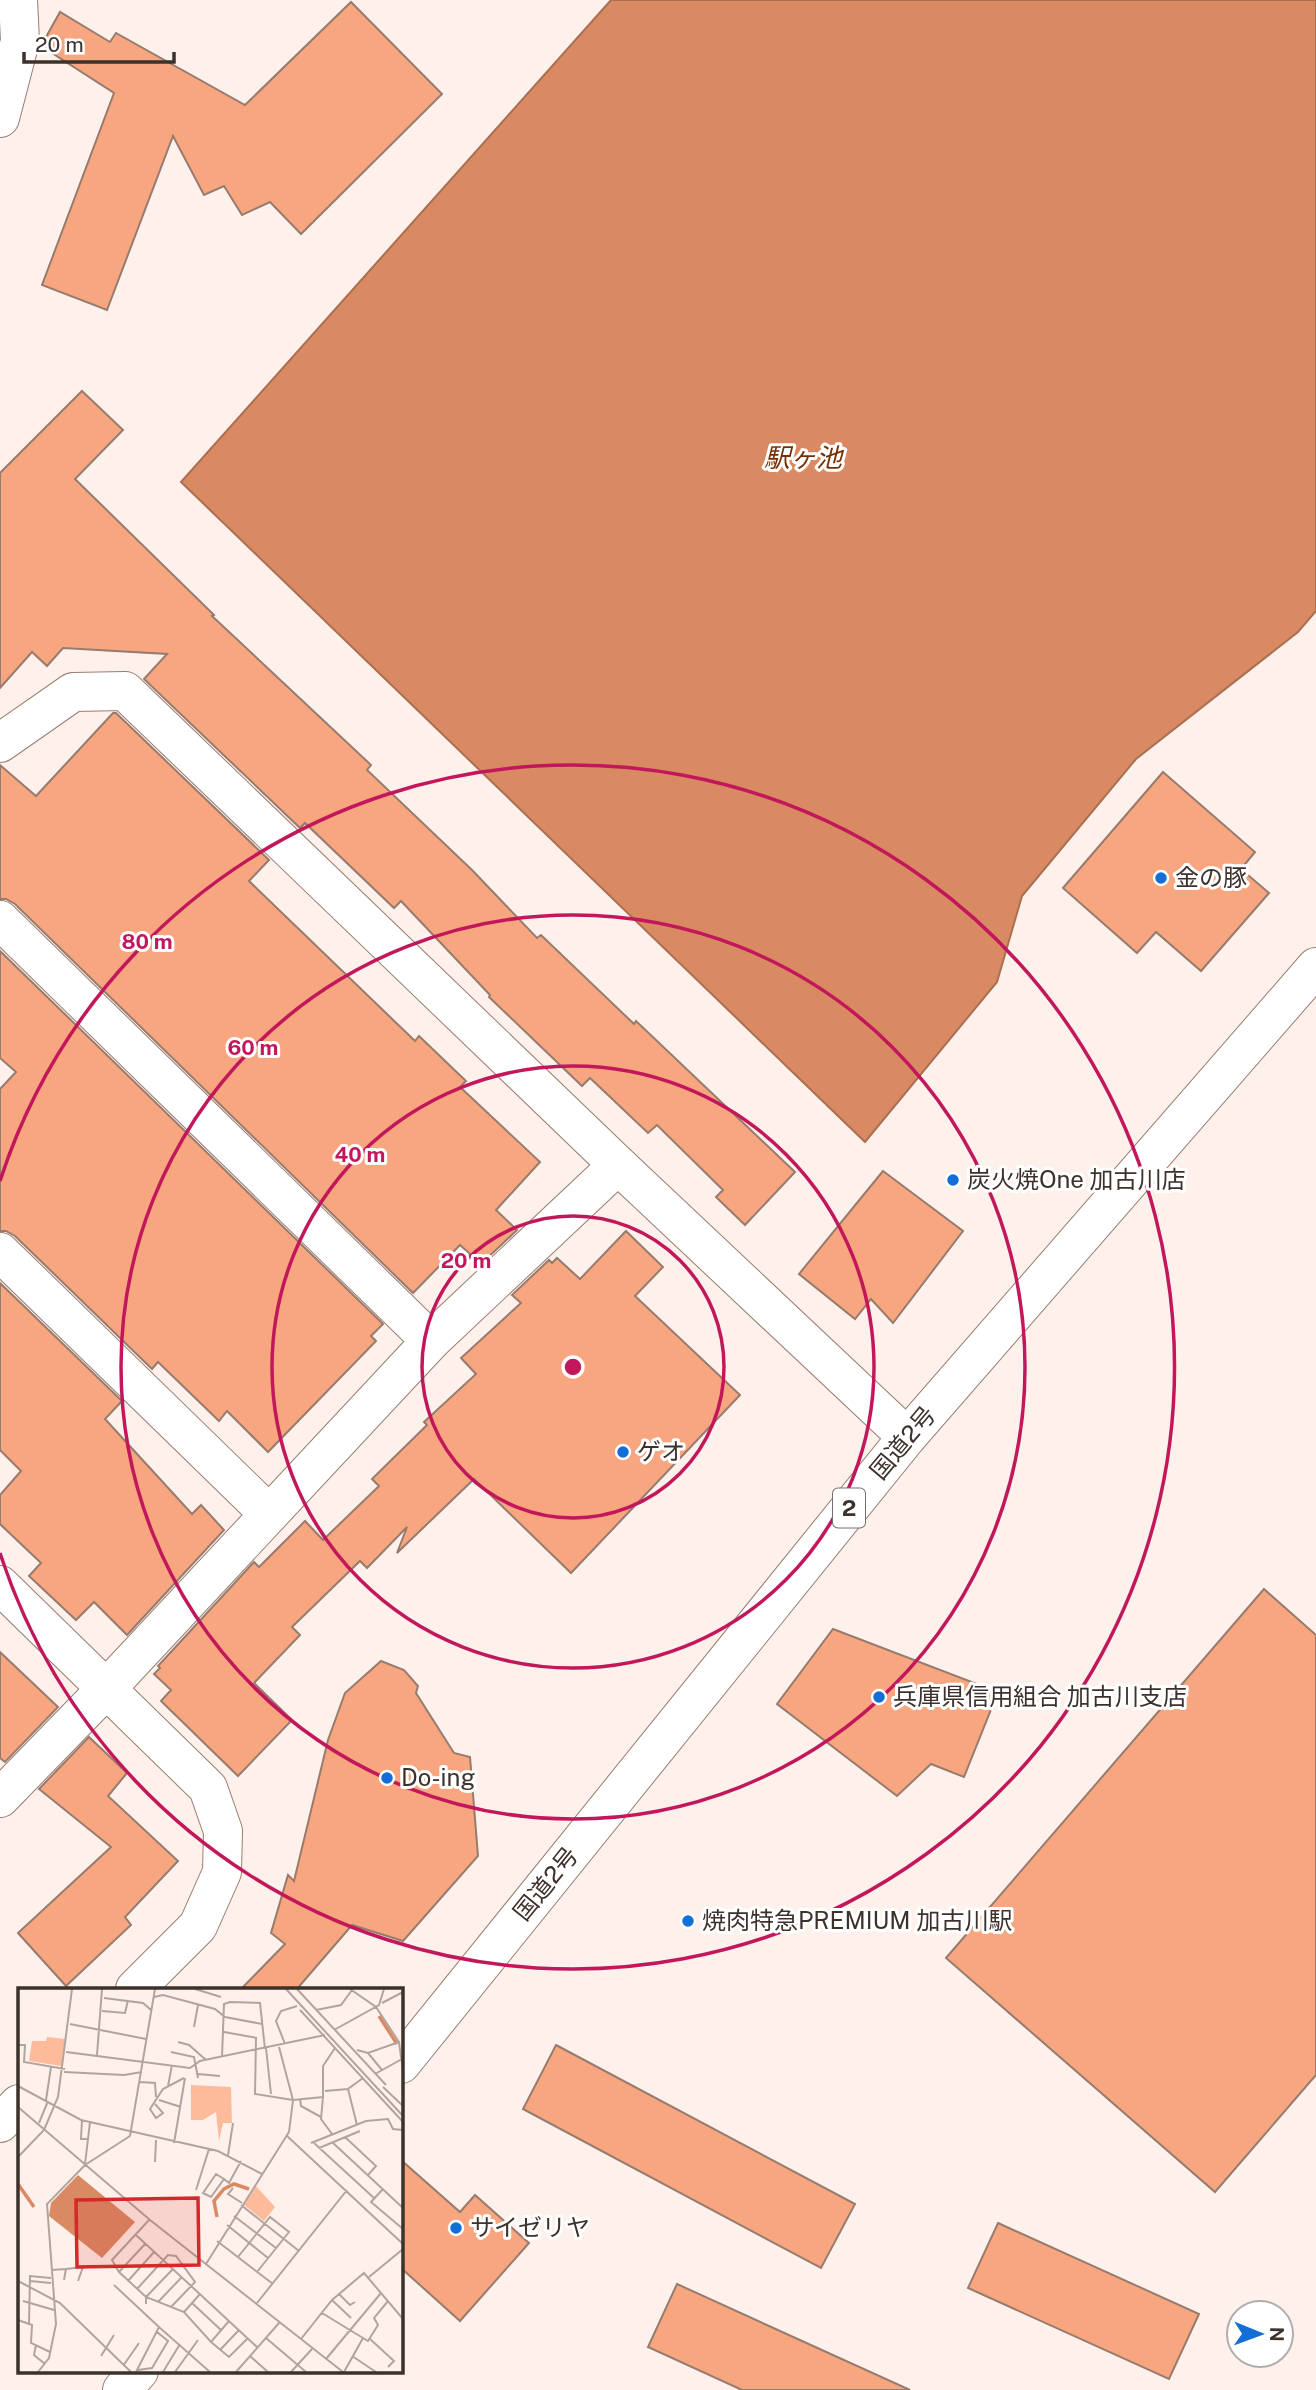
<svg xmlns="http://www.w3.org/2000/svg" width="1316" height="2390" font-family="'Public Sans','Noto Sans JP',sans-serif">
<rect width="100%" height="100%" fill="#fef1ec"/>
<!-- water -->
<polygon fill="#d98a63" stroke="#aa6f52" stroke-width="2" points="611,0 1316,0 1316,611 1298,632 1136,759 1022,896 997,982 865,1142 181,482"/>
<!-- building -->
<g fill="#f8a67f" stroke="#977b6e" stroke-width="2">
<polygon points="351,2 442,94 301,234 270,202 242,215 224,186 204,195 173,136 107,310 42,285 114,93 41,46 60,12 110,42 116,33 245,105"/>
<polygon points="82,391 123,430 75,479 214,615 212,616 371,765 367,770 472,870 537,938 541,935 634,1024 636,1021 795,1172 745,1225 716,1197 723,1190 657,1125 648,1133 590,1078 582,1086 489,997 490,995 401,901 394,908 305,823 300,828 144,679 167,654 63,648 47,666 32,652 0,688 0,473"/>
<polygon points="113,713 116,713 269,860 249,881 415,1041 419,1036 466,1081 460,1087 540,1162 496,1210 517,1230 481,1264 460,1245 413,1293 15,904 6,899 0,899 0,765 36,796"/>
<polygon points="1163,772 1255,852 1241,869 1269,893 1201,971 1156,932 1137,953 1063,888"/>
<polygon points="0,951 383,1324 371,1336 376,1341 268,1452 227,1411 219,1421 158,1362 152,1369 15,1236 6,1231 0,1231 0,1089 16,1072 0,1058"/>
<polygon points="883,1171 963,1231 893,1323 871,1299 855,1319 799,1274"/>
<polygon points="626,1231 663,1267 635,1296 740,1395 571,1573 474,1479 397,1553 407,1527 367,1568 360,1561 292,1627 300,1635 254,1683 292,1720 238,1776 161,1701 171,1690 154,1674 160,1668 158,1666 254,1562 259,1567 305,1521 323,1540 379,1486 372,1479 427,1425 424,1422 476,1374 461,1358 521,1303 512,1295 549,1260 552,1263 557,1258 580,1279"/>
<polygon points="0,1283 122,1401 105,1419 192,1514 201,1505 224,1530 127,1635 94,1602 76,1620 29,1576 41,1563 0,1524 0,1495 21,1471 0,1450"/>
<polygon points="1264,1589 1316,1635 1316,2075 1215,2192 946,1958"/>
<polygon points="833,1629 998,1692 964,1777 931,1764 897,1796 777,1704"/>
<polygon points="0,1652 58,1707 5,1762 0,1758"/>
<polygon points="381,1661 404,1670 418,1686 416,1693 454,1753 470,1757 478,1856 403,1941 352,1925 297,1989 241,1989 285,1944 271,1933 288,1875 294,1881 328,1740 345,1693"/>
<polygon points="89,1737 127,1773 108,1796 178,1861 125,1917 131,1925 66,1986 18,1933 111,1847 39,1789"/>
<polygon points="556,2045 855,2204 821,2268 523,2109"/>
<polygon points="401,2160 460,2212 475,2195 529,2243 460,2321 401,2268"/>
<polygon points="998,2223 1199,2314 1169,2379 968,2288"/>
<polygon points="677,2284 769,2326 910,2390 742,2390 648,2347"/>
</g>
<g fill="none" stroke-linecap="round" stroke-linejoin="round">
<!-- minor casing -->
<g stroke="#997d70" stroke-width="40">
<g id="minor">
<polyline points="0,118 20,41 18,0"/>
<polyline points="0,743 73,692 125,691 618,1165 907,1437"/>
<polyline points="0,920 431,1341"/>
<polyline points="0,1252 269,1514"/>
<polyline points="0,1585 208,1788 223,1831 222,1872 198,1926 135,1989"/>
<polyline points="0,1798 107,1688 431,1341 618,1165"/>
<polyline points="0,2123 19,2104"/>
</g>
</g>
<!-- highway casing -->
<g stroke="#997d70" stroke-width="40">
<g id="highway">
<polyline points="401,2064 907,1437 1316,967"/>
<polyline points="122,2390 139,2371"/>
</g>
</g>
<!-- minor -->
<use href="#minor" stroke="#fff" stroke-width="38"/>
<!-- highway -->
<use href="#highway" stroke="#fff" stroke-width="38"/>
</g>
<!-- distance rings -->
<g fill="none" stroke="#c2185b" stroke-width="3.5">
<circle cx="573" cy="1367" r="151"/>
<circle cx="573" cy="1367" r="301"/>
<circle cx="573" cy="1367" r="452"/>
<path d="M0 1181A602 602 0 1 1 0 1553"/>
</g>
<!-- markers -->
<g fill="#146ed7" stroke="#fff" stroke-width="2.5">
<circle cx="1161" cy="878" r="7"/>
<circle cx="953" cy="1180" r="7"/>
<circle cx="623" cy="1452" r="7"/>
<circle cx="879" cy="1697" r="7"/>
<circle cx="387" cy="1778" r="7"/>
<circle cx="688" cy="1921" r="7"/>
<circle cx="456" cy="2228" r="7"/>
</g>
<g text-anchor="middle" stroke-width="6" stroke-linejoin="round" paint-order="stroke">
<!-- shield labels -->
<rect fill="#fff" stroke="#776f6b" stroke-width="2" x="833" y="1488.5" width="32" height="39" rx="5"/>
<g font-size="23" font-weight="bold" fill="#3d312c">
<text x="849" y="1516">2</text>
</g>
<!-- poi labels -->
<g font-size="24" fill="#3d312c" stroke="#fff" text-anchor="start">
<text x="1175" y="886">金の豚</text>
<text x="967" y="1188">炭火焼One 加古川店</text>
<text x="637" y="1460">ゲオ</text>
<text x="893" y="1705">兵庫県信用組合 加古川支店</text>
<text x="401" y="1786">Do-ing</text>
<text x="702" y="1929">焼肉特急PREMIUM 加古川駅</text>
<text x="470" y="2236">サイゼリヤ</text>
</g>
<!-- street labels -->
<g font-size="24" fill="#3d312c" stroke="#fff">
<text transform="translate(903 1443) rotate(-50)" y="8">国道2号</text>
<text transform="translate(546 1884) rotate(-51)" y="8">国道2号</text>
</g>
<!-- water labels -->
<g font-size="26" font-style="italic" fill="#762f00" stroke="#fff">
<text x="803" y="467">駅ヶ池</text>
</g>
</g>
<!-- overview -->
<g transform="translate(18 1988)">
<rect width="385" height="385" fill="#fef1ec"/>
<path d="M29,49L48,51L43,78L11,73L14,53H28ZM173,97L213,99L214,135H205L201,153L198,124L185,132H173ZM238,198L257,219L246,233L226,217Z" fill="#febb9b"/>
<path d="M60,187L117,234L84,270L31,228L33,215Z" fill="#d98a63"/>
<path fill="none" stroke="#d98a63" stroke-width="3.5" d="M361,28L379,56M0,196L16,219M199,229L196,213L206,201L216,196L231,201"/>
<path fill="none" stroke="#b1a49f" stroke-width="2" d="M177,1L203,9M268,1L385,128M279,1L368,97M332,1L358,19L381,54L385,83M136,9L145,7L197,21L207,29L244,36M86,10L125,15L133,22M364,15L385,4M282,22L385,134M298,22L323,17L334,2M84,23L107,25L110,12M52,36L128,51M176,39L180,17M316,42L361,17L366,1M206,44L239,50M238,50L237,106L275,112M160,54L171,57L188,72M267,56L258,33L263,23L279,18M0,57H7L6,74L47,81M248,60L253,106M339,62L350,65L381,54M48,64L172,80L182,73L307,47M153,64L176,69L180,90M350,65L364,82M79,67L84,1M204,69L206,16L212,14L242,15L247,61M46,84L106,87L124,84M180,86L202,88M357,86L384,71M122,94L137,95L138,109M0,98L63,132L200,163L244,186M150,98L154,77M365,99L385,118M307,103L330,101M305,109L303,131L314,146M282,111L283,118L303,129M28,112L33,79M141,112L163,119M275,112L305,109V78L317,60M137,116L145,125L138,130L132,121L145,101L166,90M0,119L132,232L325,384M64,132L63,151H71M21,135L30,113M339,137L330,101L345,90M269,148L385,256M327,149L358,178L350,187M314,154L385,220M156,155L167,90M293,155L348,133L370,131L375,141L385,142M296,155L356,210M301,160L342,143M210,167L215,135M0,169L26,142L40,109L54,1M137,174L138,152M67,176L72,134M206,191L193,209L185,205L198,186L206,191L211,195L223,173M215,200L210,206L224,215M365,201L353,214L385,241M178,202L191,161M223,217L281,263M216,228L258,260M131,232L94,272L101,284L128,309L166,324L193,354L211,333M209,237L250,270M118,247L239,359M199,253L255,296M220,269L252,229L271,244L239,284M188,276L271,144L275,112L261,59M48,281L65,279L60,293M33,282L48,281L46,292M101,284L127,256M351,289L385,261M0,293L42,315L113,384M12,293L33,295M110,293L136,264M96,297L141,339M119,301L150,267L158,268L177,294L153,319M321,306L332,317L337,314M314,312L333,330M5,313L36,322M140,314L163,290M174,315L203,342M239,315L329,202M128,316V309L155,281M166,324L182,306M304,325L345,350L326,384M0,332L14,337L13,355L32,364M11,336L12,288L33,290M248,350L288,384M345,350L350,353L360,337L356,330L370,313M283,351L314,312L346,285L385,331M352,351L376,373L370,379M193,354L211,369L230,350M18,357L16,367L27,376M202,362L221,342M83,368L96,347M232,368L250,384M334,368L358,384M308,371L363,305M105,378L121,355M120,382L134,380L150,353L139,344M20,384L31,370L38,336L29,216L67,177L112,148L137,1M118,384L141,339L192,384M145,384L162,356M157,384L180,352M218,384L261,335M273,384L294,361"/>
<path fill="#d62828" fill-opacity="0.15" stroke="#d62828" stroke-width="3.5" d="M180,210L181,277L59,279L58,212Z"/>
<rect width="385" height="385" fill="none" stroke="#3d312c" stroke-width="3.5"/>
</g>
<circle cx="573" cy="1367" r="10" fill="#c2185b" stroke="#fff" stroke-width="3.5"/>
<g font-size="21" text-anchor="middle" font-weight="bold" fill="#c2185b" stroke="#fff" stroke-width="6" stroke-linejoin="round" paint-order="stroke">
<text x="147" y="949">80 m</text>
<text x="253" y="1055">60 m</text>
<text x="360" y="1162">40 m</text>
<text x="466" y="1268">20 m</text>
</g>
<!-- north arrow -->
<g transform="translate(1260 2334) rotate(91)"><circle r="33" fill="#ffffff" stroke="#b1adab" stroke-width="2"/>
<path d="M0-5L12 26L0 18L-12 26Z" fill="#146ed7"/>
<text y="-10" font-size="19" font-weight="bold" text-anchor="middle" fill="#3d312c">N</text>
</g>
<!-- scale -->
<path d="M24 52v10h150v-10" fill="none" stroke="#3d312c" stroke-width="3.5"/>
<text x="35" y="52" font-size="21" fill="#3d312c" stroke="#ffffff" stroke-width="5" paint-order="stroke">20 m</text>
</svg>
